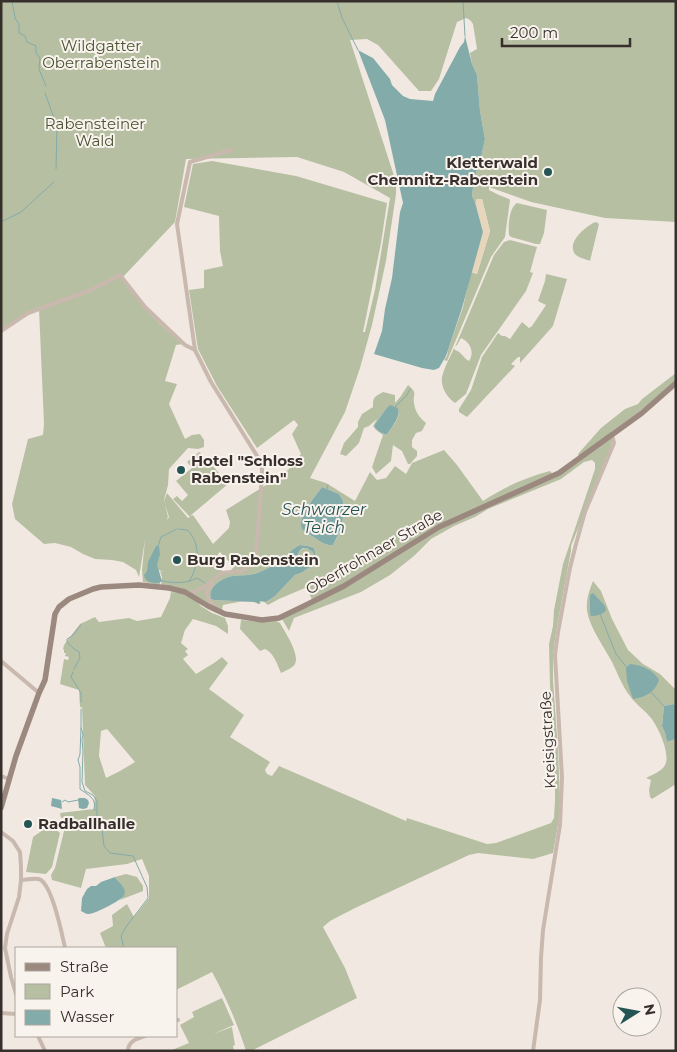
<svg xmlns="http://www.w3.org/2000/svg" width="677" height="1052" font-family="Montserrat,sans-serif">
<rect width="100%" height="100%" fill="#f1e9e1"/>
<!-- green -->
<g fill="#b7bfa2" fill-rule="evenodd">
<path d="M1,1H676V222L605,218L531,202L489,187V190L499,195L509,199L510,200L505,237L491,257L447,361L444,360L447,356L448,350L463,307L471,272L477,274L490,231L482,199H477V202H475L472,196L474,179L481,158L485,139L480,111L477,75L472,64L470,53L477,49L473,24L470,20L466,18L457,22L439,79L431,91H419L378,45L367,39L350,40L396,182V194L386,261L372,325L360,368L345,412L310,478L326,483L355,501L370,472L377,480L386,478L395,466L406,474L412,463L444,450L457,465L483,501C504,487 527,477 550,471L555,477L580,461L578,454L601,428L625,409L638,404L642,399L676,373V380C657,400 633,416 611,432L612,442L611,446L571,546V551L556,632L553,655V680L558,750L560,799L559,819L553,853L533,859L478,853L469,855L355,908L330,921L323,927L345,968L357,998L251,1051H246C237,1023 226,997 212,972L176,990V948H106L100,933L113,926L112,915L127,904L134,917L149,898V876L142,859L127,864L86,869L81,888L52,880L51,875L55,868L65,827L64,818H61L60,813L94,809L95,796L85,785L82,707H80L79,690L60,684L64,659L68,660L69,657L65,656L66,653H64V650L63,649L64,645L80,624L95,617L99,622L129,618L137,621L161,617L170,598L171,592L186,594L193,598L201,606L212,613L225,618L228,626V634L216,626L193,619L185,630L181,643L188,649L185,651L188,655L183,659L196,674L214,663L222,657L228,663L209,689L244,715L230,737L270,762L265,770L267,774L272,776L279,766L406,821L407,818L487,844L496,843L551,823L554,818L555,800V751L550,685L549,644L553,626L554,610L563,564L595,469V463L592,460L584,462L561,479L488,509L475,517L454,526L431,539L414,556L390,575L361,592L294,618L289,631L282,619L314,604L308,591L305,588L279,599L268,605L263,601H260L261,603L259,604C249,599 234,603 223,605L222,610L209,604L188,591L176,587L161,585L162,577L160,571L164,572L159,570L160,585L143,582L142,570L145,540L139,577L136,570L123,562L112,560L95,559L83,554L71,547L55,543L44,544L15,519L12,504L28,439L43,435L44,424L39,309L28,313L1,331ZM297,157L344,172L390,198L375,290L365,332H363L381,243L387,203L296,176L212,161L193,164L184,207L219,216L220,251L223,266L204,270V288L189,290L198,349L217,386L257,448L294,420L298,425L292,434L301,454L289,469L271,482L226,510L230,522L229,528L213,544L193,515L190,516L228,484L208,460L199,452L187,462L192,468L176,481L188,495L182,501L177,496L173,499L190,517L188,518L167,493L164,501L169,517L166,521L168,517L164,500L168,485L169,469L188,448L198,449L204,447V440L200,434L192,435L185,439L169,404L177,384L165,381L176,345L184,344C174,335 163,328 154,318C142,306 132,292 122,278L175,222L186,159ZM322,487L339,494L343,501L344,512L341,530L333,545C326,546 321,542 315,538C311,536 305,533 302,529C296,519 316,495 322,487ZM300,545L308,546L314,548L317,560L313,565L301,573L295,575L275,596L266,602L260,601L259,603L255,602L214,600L211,599C207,589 219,580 228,577C239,574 251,577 262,571C269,568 276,563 282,559C289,554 291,549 300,545ZM220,552L234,567L230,571L222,572L218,554ZM107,729L135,762L120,771L106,778L99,756L101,731Z"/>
<path d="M517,203L547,210L544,233L540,244H536L511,237L509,235C508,225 509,208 517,203Z"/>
<path d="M596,222L599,224L590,261C586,259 578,258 575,254C566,242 587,225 596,222Z"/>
<path d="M510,240L537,247L530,272L533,273L526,291L481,355L466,394L455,403C449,399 443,391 442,383C440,374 451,356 454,348L455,350C461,351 463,358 469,361C475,352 470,342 461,338L457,345L455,347L494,255L504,242Z"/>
<polygon points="546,274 567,279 553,326 520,363 520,357 518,357 511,364 515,366 467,417 459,412 459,409 471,390 482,357 498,333 502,336 505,336 510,339 522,322 529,328 532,326 546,305 538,301 545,281"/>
<path d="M408,385C418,394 413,392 414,403C415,412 420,418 426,423L422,431L416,433L412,440V447L417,451V456L410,464H408L402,451L393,445L391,461L376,474L372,467L383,435L376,430L373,426L377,419L369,426L364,428L359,443L346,456L340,454L344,443L358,427V422L362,414L373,407C373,397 374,397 383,392L395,395V403L401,396ZM390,406C393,406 397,407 398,410C401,417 391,429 387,434C383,435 376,430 374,426L385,410Z"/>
<circle cx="306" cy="556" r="8"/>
<path d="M593,581L601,591L612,619L628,650L643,664L660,674L676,690V706L673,704L664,706L662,726L665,733L667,742L676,739V784L652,799L650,797L649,790L651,780L646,778C652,775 662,771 665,765C671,754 658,727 651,718C645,710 636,705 630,696C622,686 618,674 612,662C604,647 590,628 587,611C586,600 589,591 593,581Z"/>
<path d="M241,620L262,622L276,621L280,623C285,632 300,654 295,664C293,668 285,671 281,673C277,664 274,653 265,649L260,651L240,629Z"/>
<polygon points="50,825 60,833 52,867 46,874 26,872 33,837"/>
<polygon points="126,874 137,877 143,886 143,891 120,900 123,897 123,887 115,877"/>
<polygon points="222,998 234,1025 213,1034 232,1027 235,1045 233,1046 234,1051 173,1051 172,1050 189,1043 180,1025 194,1017 192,1012"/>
</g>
<!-- sand -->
<polygon fill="#e8d6bc" points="476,199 482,199 490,231 477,274 471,272 483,232 475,202 476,202"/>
<!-- water -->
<g fill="#83abaa" fill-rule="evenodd">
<polygon points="465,36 472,64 477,75 480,111 485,139 481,158 474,179 472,196 475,202 483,232 462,308 446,356 439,368 434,370 422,368 374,354 382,331 385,309 392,278 400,212 403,203 385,120 358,50 369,56 373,58 390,79 392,85 403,96 410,99 433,101 435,94 460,47 464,42"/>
<path d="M390,405C393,406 397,407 398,409C401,416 391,429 387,434C383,435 376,430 374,426L385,410Z"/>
<path d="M322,487L339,494L343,501L344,512L341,529L333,545C326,546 321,542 315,538C311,535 305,533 302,529C296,519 316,495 322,487Z"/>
<path d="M300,545L308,546L314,548L317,560L313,565L301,573L295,575L275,596L266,602L260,601L259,604L255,602L214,600L211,599C207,589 219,580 228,577C239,574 251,577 262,571C269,568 276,563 282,559C289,554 291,549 300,545ZM303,548H307L313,552C316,562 306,568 299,560C297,555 298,551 303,548Z"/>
<path d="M156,546H159L160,554L157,565L162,581L159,583C152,583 146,583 144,575L147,571L148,562Z"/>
<path d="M593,593L605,606L606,610C604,614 596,616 591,616L590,613V595Z"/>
<path d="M630,664C641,665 654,670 659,680C655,692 646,697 633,699L627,681L626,668Z"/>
<polygon points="673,704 676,706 676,739 667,742 665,733 662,726 664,706"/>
<polygon points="52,798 61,800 62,809 51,806"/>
<polygon points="79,798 85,798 88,800 89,803 87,808 83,809 79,808 78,799"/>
<path d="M115,877C119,883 129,889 123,897C117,902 97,913 89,914C85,914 85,913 81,911L82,898L87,889L91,886H96L101,882Z"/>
</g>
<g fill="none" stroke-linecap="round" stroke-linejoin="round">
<!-- stream -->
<g stroke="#83abaa" stroke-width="1">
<polyline points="12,1 15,18 19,24 19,33 25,36 27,42 36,46 36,53 40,58 39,69 46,86"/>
<polyline points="337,1 342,18 358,50"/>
<polyline points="463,1 465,36"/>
<polyline points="45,93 57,126 56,169"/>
<polyline points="1,222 21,212 54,182"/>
<polyline points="395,407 407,395 410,389"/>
<polyline points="327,489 328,485"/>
<path d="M179,529C180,529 186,530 187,530C189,531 191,534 192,536C201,550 197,568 189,582"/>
<polyline points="158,546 161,537 177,529"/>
<path d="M162,581C174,583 186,584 197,578L205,583"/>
<polyline points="600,614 616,654 628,669"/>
<polyline points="74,669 80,658 79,652 74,649 67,642 67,639 72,636 81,625"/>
<polyline points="73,672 71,677 81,693 81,702"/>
<polyline points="650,691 664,706"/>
<polyline points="81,709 81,728 83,734 82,740 83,751 82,782 85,791 93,795 97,801 97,816 102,829 104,846 110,853 133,856 147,887 148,898 126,927 121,936 124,948"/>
<path d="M81,728L80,754L78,760L80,767V789C88,795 97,798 94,809L96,811"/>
<polyline points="62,802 65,800 68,802 78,800"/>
</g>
<!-- minor -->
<g stroke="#c8b8ae" stroke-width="4">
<polyline points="1,331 28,313 91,290 120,275 145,307 185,345 195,350 211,382 259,459 262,469 262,477 256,553 254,560 250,565 242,571 221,573 206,586 190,594"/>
<polyline points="195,350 177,224 190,162 231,150"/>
<polyline points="212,583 206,593 209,600 217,609"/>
<polyline points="1,661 39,693"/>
<polyline points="1,776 9,779"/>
<polyline points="1,832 13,841 20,852 21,867 21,880 19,897 7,934 5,948 11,977 16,994"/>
<path d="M21,880C28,880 36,877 41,880C53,888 62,934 65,948"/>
<polyline points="1,1013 16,1014"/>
<polyline points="176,1020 178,1020"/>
<polyline points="38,1036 45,1051"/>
<path d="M128,1051C128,1041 137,1039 145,1036"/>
<polyline points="533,1051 540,1000 541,958 543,930 560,825 562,778 555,655 558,632 570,568 576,544 585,512 614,443 612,435"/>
</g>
<!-- secondary -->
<polyline stroke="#9b887f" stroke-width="5.5" points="1,808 16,756 39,693 45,680 55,614 59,607 69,599 93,589 101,587 139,585 169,588 185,592 208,606 225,614 262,620 279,618 304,606 344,586 439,527 559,473 642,413 676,383"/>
</g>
<!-- markers -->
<g fill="#255455" stroke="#f9f3ed" stroke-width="2">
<circle cx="548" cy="172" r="5"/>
<circle cx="181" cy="470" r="5"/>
<circle cx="177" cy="560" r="5"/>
<circle cx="28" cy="824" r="5"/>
</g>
<g text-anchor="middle" stroke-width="4" stroke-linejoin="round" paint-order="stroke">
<!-- park labels -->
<g font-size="15" fill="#495332" stroke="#f9f3ed">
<text x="101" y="51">Wildgatter<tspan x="101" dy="17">Oberrabenstein</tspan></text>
<text x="95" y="129">Rabensteiner<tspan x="95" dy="17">Wald</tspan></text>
</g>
<!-- poi labels -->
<g font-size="15" font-weight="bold" fill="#372f2c" stroke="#f9f3ed" text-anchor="start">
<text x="538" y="168" text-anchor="end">Kletterwald<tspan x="538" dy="17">Chemnitz-Rabenstein</tspan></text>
<text x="191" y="466">Hotel "Schloss<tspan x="191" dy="17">Rabenstein"</tspan></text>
<text x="187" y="565">Burg Rabenstein</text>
<text x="38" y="829">Radballhalle</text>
</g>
<!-- street labels -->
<g font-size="15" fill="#372f2c" stroke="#f9f3ed">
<text transform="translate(374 552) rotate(-30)" y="5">Oberfrohnaer Straße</text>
<text transform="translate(548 740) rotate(-93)" y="5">Kreisigstraße</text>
</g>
<!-- water labels -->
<g font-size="16" font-style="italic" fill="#255455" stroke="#f9f3ed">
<text x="324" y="515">Schwarzer<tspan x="324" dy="18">Teich</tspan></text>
</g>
</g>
<!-- border -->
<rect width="677" height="1052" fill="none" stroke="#372f2c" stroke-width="5"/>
<!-- legend -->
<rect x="15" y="947" width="162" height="90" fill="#f9f3ed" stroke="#aba5a0"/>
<rect x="25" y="963" width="25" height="8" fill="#9b887f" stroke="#aba5a0"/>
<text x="60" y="972" font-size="15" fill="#372f2c">Straße</text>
<rect x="25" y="984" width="25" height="15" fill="#b7bfa2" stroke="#aba5a0"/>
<text x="60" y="997" font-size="15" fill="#372f2c">Park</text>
<rect x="25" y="1010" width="25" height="15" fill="#83abaa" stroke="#aba5a0"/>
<text x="60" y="1022" font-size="15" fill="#372f2c">Wasser</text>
<!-- north arrow -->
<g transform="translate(637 1012) rotate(79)"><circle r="24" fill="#f9f3ed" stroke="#aba5a0"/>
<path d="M0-4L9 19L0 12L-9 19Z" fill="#255455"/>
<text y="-8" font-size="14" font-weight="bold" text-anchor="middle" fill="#372f2c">N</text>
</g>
<!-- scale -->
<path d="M502 38v8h128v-8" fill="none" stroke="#372f2c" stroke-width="2.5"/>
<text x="510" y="38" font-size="15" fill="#372f2c" stroke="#f9f3ed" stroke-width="4" paint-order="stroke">200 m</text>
</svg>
